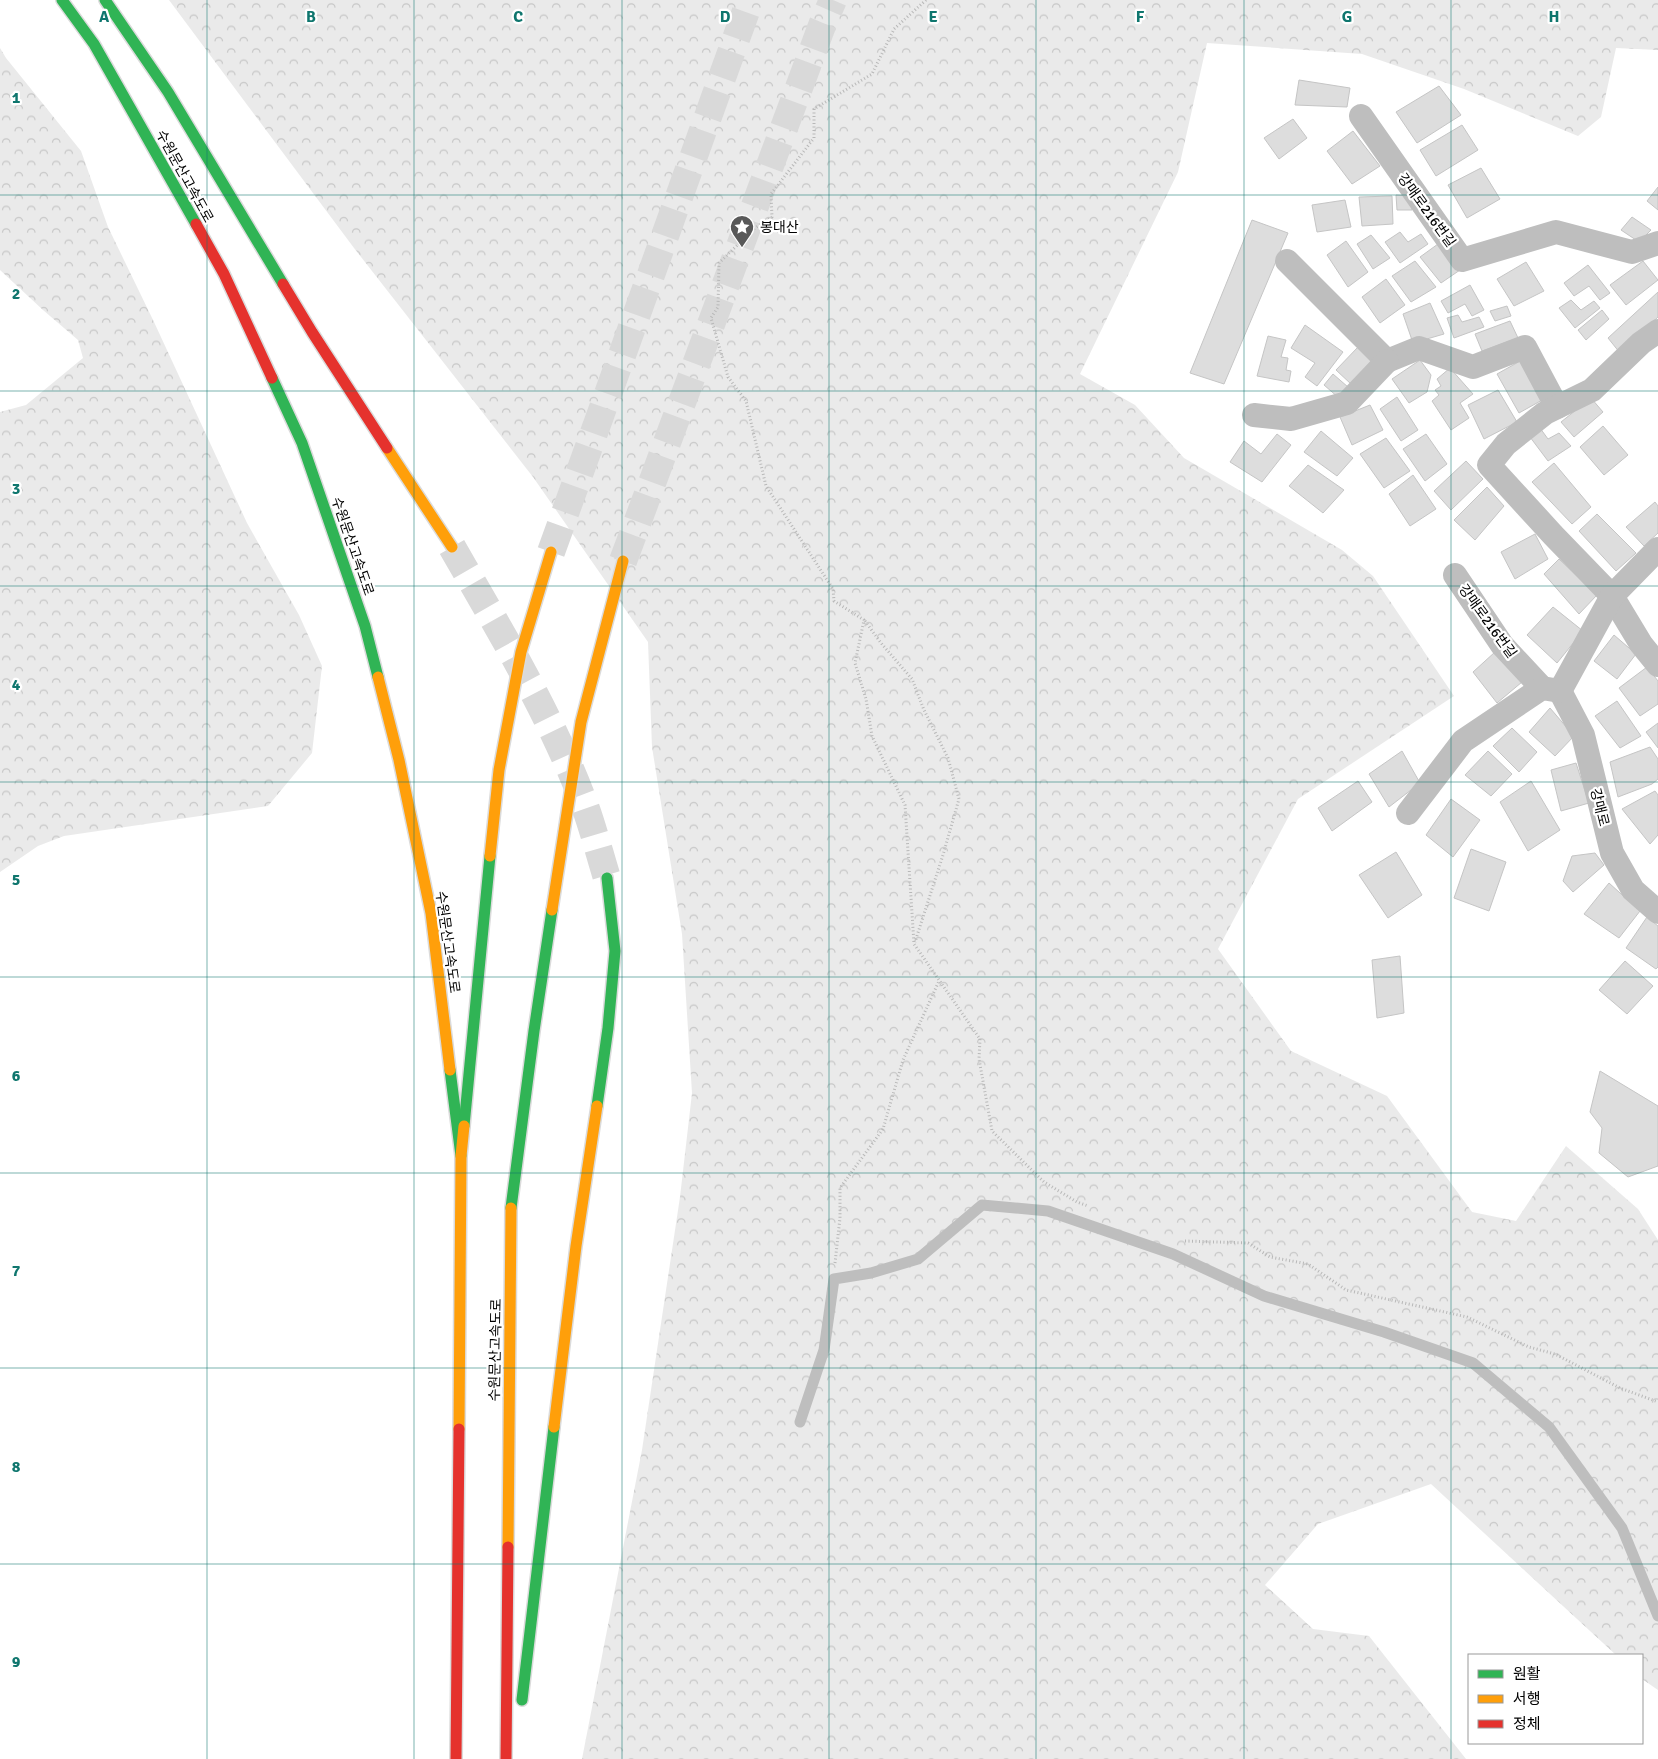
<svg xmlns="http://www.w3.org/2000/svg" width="1658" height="1759" font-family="Signika,'Noto Sans KR',sans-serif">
<defs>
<pattern id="forest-crowns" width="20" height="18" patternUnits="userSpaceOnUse" patternTransform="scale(1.25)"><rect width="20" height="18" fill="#eaeaea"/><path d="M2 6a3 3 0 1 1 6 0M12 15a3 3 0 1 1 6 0" fill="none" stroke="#c7c7c7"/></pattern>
</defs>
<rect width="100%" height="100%" fill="#fff"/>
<!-- forest -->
<g fill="url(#forest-crowns)">
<polygon points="169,0 1658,0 1658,50 1616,48 1601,117 1578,136 1464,89 1362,54 1207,43 1178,172 1080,374 1135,405 1184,458 1342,550 1373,576 1454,696 1298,799 1218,949 1291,1051 1387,1096 1472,1212 1516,1221 1566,1146 1638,1209 1658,1240 1658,1690 1642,1679 1642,1655 1616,1655 1431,1484 1318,1524 1265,1585 1313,1629 1369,1636 1466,1759 582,1759 642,1450 680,1197 692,1093 682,934 652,747 648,642 533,477 354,248"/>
<polygon points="0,48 6,58 81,151 108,227 154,322 247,523 299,615 322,666 312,753 268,806 64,836 38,846 0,872 0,412 26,405 83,358 78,340 43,310 0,270"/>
</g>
<!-- building -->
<g fill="#ddd" stroke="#c5c5c5">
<polygon points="1299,80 1350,88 1347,107 1295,105"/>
<polygon points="1439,86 1461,115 1417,143 1396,112"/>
<polygon points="1293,119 1307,138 1279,159 1264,138"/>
<polygon points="1462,125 1478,150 1436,176 1420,150"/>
<polygon points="1353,131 1380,166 1352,184 1327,151"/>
<polygon points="1481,168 1500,199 1467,218 1448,185"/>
<polygon points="1658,187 1658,210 1647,201"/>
<polygon points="1396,195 1410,196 1412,210 1397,210"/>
<polygon points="1392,196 1393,224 1362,226 1359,197"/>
<polygon points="1345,200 1351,227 1317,232 1312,205"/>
<polygon points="1632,217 1651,230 1639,242 1621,230"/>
<polygon points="1252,220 1288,233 1224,384 1190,373"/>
<polygon points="1400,232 1408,242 1421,234 1428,244 1400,263 1385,242"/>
<polygon points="1371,235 1390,258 1373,269 1357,244"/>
<polygon points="1346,241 1368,272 1348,287 1327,255"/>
<polygon points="1438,244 1460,270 1441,283 1420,257"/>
<polygon points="1415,261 1436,287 1411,302 1392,276"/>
<polygon points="1643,261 1658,280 1626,305 1610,285"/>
<polygon points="1526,262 1544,291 1514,306 1497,279"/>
<polygon points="1588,265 1610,293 1600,300 1589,286 1574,296 1564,283"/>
<polygon points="1386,279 1405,305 1380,323 1362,297"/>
<polygon points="1470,285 1484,310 1472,316 1465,304 1448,313 1441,301"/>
<polygon points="1658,292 1658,317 1620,353 1608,338"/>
<polygon points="1571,300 1581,310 1594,301 1600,308 1575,328 1559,308"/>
<polygon points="1430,303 1444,334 1413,343 1403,314"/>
<polygon points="1507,306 1511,316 1495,321 1490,311"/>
<polygon points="1602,310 1609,319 1586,340 1578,330"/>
<polygon points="1458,315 1462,322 1479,317 1484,327 1454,338 1447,318"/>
<polygon points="1510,321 1518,338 1482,351 1475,334"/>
<polygon points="1305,325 1343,352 1317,386 1305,377 1315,363 1291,348"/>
<polygon points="1268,336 1286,340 1281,357 1288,358 1286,370 1291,371 1289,382 1257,376"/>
<polygon points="1358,347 1374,362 1351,384 1336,370"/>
<polygon points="1420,360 1431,375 1427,392 1409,403 1392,379"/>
<polygon points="1522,360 1544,399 1519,413 1497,374"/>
<polygon points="1450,368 1473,394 1460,403 1469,418 1451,430 1432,401 1439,395 1435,390 1441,386 1437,379"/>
<polygon points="1333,374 1348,387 1339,398 1324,385"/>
<polygon points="1498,390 1517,422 1484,439 1468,405"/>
<polygon points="1397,397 1418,430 1401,441 1380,409"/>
<polygon points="1591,398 1603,412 1574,437 1561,422"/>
<polygon points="1370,405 1383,430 1352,445 1340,417"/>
<polygon points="1603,426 1628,455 1604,475 1580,447"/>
<polygon points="1540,428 1548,439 1559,433 1571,446 1548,461 1530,437"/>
<polygon points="1321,431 1353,458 1337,476 1304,452"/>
<polygon points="1277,434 1291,445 1262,482 1230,462 1244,441 1261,454"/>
<polygon points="1426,434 1447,464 1425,481 1403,449"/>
<polygon points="1386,438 1410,471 1384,488 1360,454"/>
<polygon points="1466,461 1483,479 1451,510 1434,491"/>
<polygon points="1554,463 1591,507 1572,524 1532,482"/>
<polygon points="1308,465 1344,490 1323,513 1289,486"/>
<polygon points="1413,475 1436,509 1410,526 1389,494"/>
<polygon points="1487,487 1504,506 1475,540 1454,520"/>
<polygon points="1655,502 1658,506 1658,533 1644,546 1626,527"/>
<polygon points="1597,514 1636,553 1616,571 1579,531"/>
<polygon points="1535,534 1548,559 1515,579 1501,552"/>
<polygon points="1559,559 1597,595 1579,614 1544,574"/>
<polygon points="1553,607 1583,631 1557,663 1527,635"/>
<polygon points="1614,635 1636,654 1617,679 1594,661"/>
<polygon points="1495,652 1522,682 1497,703 1473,672"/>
<polygon points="1647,667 1658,681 1658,704 1640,716 1619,688"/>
<polygon points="1617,701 1641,736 1620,748 1595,716"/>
<polygon points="1550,708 1574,736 1555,756 1529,732"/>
<polygon points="1658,723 1658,748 1646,732"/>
<polygon points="1512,728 1537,752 1519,772 1493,746"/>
<polygon points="1650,747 1658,759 1658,779 1652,784 1618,797 1610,762"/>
<polygon points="1402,751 1420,783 1389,807 1369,774"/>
<polygon points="1488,751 1512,774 1491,796 1465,775"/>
<polygon points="1576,763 1589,803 1561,811 1551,770"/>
<polygon points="1358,781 1372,802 1332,831 1318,808"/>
<polygon points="1531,781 1560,830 1528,851 1500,802"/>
<polygon points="1655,791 1658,795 1658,835 1650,844 1622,809"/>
<polygon points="1451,799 1480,820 1453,857 1426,835"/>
<polygon points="1471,849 1506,862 1489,911 1454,898"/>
<polygon points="1396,852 1422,895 1388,918 1359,875"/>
<polygon points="1595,853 1604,865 1573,892 1563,881 1572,856"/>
<polygon points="1609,883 1640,911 1619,938 1584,914"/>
<polygon points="1647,917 1658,926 1658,967 1656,969 1626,948"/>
<polygon points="1400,956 1404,1013 1377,1018 1372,960"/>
<polygon points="1625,961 1653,986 1627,1014 1599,990"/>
<polygon points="1600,1071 1658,1106 1658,1166 1628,1177 1599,1153 1602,1128 1590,1112"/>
</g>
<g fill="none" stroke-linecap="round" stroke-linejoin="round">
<!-- highway-tunnel -->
<g stroke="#d9d9d9" stroke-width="28" stroke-dasharray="28 14" stroke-linecap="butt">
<path d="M452,547C499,629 548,710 582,798C592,824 599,852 607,878"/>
<polyline points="551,552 750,0"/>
<polyline points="623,561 823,23 833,0"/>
</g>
<!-- fast casing -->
<g stroke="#dbdbdb" stroke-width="14">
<g id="fast">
<polyline points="62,0 94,44 196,224"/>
<polyline points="105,0 168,92 283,284"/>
<polyline points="272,378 302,443 365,626 378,677"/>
<polyline points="450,1070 461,1156"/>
<polyline points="597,1106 608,1028 615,951 607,878"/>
<polyline points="464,1126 490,856"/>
<polyline points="511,1208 534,1031 552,910"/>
<polyline points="522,1700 554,1427"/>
</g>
</g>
<!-- slow casing -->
<g stroke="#dbdbdb" stroke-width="14">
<g id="slow">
<polyline points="387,448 452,547"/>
<polyline points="378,677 399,760 431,913 450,1070"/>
<polyline points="490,856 499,770 521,652 551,552"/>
<polyline points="552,910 581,722 623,561"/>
<polyline points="554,1427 576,1246 597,1106"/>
<polyline points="459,1429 461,1156 464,1126"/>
<polyline points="508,1547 511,1208"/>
</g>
</g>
<!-- jam casing -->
<g stroke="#dbdbdb" stroke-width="14">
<g id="jam">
<polyline points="196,224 224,274 272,378"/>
<polyline points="283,284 312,332 387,448"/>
<polyline points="456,1759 459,1429"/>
<polyline points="506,1759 508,1547"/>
</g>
</g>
<!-- path -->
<g stroke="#b8b8b8" stroke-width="3" stroke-dasharray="1 2.5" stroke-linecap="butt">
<polyline points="926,0 894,29 872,74 814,109 814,138 771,194 772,217 755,228 719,263 718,307 711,318 728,377 746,401 766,486 833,589 834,601 864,620 855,663 866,699 872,736 905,805 914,944 980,1039 979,1059 992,1131 1044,1182 1077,1202 1088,1206"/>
<polyline points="865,621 881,643 912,679 924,710 948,758 959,799 943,855 915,942"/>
<polyline points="1185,1241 1248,1243 1270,1257 1308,1264 1346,1290 1467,1317 1529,1347 1555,1354 1620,1388 1658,1402"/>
<polyline points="835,1263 840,1218 840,1188 883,1129 903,1060 939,981"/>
</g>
<!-- lane -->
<polyline stroke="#bebebe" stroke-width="11" points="800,1422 824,1350 834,1279 871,1273 918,1259 982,1205 1048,1211 1173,1254 1264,1296 1384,1332 1473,1363 1549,1427 1622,1528 1658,1616"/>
<!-- street -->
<g stroke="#bebebe" stroke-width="24">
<polyline points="1361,116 1462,260 1556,232 1632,252 1658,243"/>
<polyline points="1287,261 1387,361 1419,348 1473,367 1525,347 1557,407"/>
<polyline points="1658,331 1641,343 1592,390 1545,413 1506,444 1489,465 1553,535 1612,596 1641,644 1658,665"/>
<polyline points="1254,415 1291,419 1347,403 1387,361"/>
<polyline points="1455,575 1502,645 1542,688"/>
<polyline points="1560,691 1583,735 1612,853 1633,890 1658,912"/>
<polyline points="1408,813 1463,741 1542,688 1560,691 1612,596 1658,549"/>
</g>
<!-- fast -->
<use href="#fast" stroke="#30b455" stroke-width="11"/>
<!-- slow -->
<use href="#slow" stroke="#ff9f0a" stroke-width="11"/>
<!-- jam -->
<use href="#jam" stroke="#e5322d" stroke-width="11"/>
</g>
<!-- grid -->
<path fill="none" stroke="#0f766e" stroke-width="1" stroke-opacity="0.55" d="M207,0V1759M414,0V1759M622,0V1759M829,0V1759M1036,0V1759M1244,0V1759M1451,0V1759M0,195H1658M0,391H1658M0,586H1658M0,782H1658M0,977H1658M0,1173H1658M0,1368H1658M0,1564H1658"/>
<!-- icons -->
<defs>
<g id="sight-pin" transform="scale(1.25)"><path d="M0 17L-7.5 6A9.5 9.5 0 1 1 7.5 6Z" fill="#595959" stroke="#fff"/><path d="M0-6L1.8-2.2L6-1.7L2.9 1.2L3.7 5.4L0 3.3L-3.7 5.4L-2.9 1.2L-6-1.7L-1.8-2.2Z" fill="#fff"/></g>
</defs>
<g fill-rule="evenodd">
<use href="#sight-pin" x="742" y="227"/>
</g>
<g text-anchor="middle" stroke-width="4.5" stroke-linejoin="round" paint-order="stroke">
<!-- street labels -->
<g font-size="14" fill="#000" stroke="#fff">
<text transform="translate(185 176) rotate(61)" y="5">수원문산고속도로</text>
<text transform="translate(1427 210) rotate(54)" y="5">강매로216번길</text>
<text transform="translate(353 546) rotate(71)" y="5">수원문산고속도로</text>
<text transform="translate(1488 621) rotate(54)" y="5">강매로216번길</text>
<text transform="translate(1600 807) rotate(76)" y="5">강매로</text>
<text transform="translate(448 942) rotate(82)" y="5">수원문산고속도로</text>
<text transform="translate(495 1350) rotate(-89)" y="5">수원문산고속도로</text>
</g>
<!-- poi labels -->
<g font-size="14" fill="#000" stroke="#fff" text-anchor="start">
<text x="760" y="232">봉대산</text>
</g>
</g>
<g font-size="16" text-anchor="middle" font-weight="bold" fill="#0f766e" stroke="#fff" stroke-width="4.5" stroke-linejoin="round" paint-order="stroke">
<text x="104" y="22">A</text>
<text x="311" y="22">B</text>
<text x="518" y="22">C</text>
<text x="725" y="22">D</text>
<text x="933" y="22">E</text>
<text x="1140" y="22">F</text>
<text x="1347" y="22">G</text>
<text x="1554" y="22">H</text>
<text x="16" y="103">1</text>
<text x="16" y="299">2</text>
<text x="16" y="494">3</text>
<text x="16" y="690">4</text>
<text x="16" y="885">5</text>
<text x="16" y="1081">6</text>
<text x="16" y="1276">7</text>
<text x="16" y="1472">8</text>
<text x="16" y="1667">9</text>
</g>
<!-- legend -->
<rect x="1468" y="1654" width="175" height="90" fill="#ffffff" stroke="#999999"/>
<rect x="1478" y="1670" width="25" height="8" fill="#30b455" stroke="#999999"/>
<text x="1513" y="1679" font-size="15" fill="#000000">원활</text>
<rect x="1478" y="1695" width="25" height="8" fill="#ff9f0a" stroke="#999999"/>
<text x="1513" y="1704" font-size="15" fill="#000000">서행</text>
<rect x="1478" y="1720" width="25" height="8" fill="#e5322d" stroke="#999999"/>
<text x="1513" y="1729" font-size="15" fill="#000000">정체</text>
</svg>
